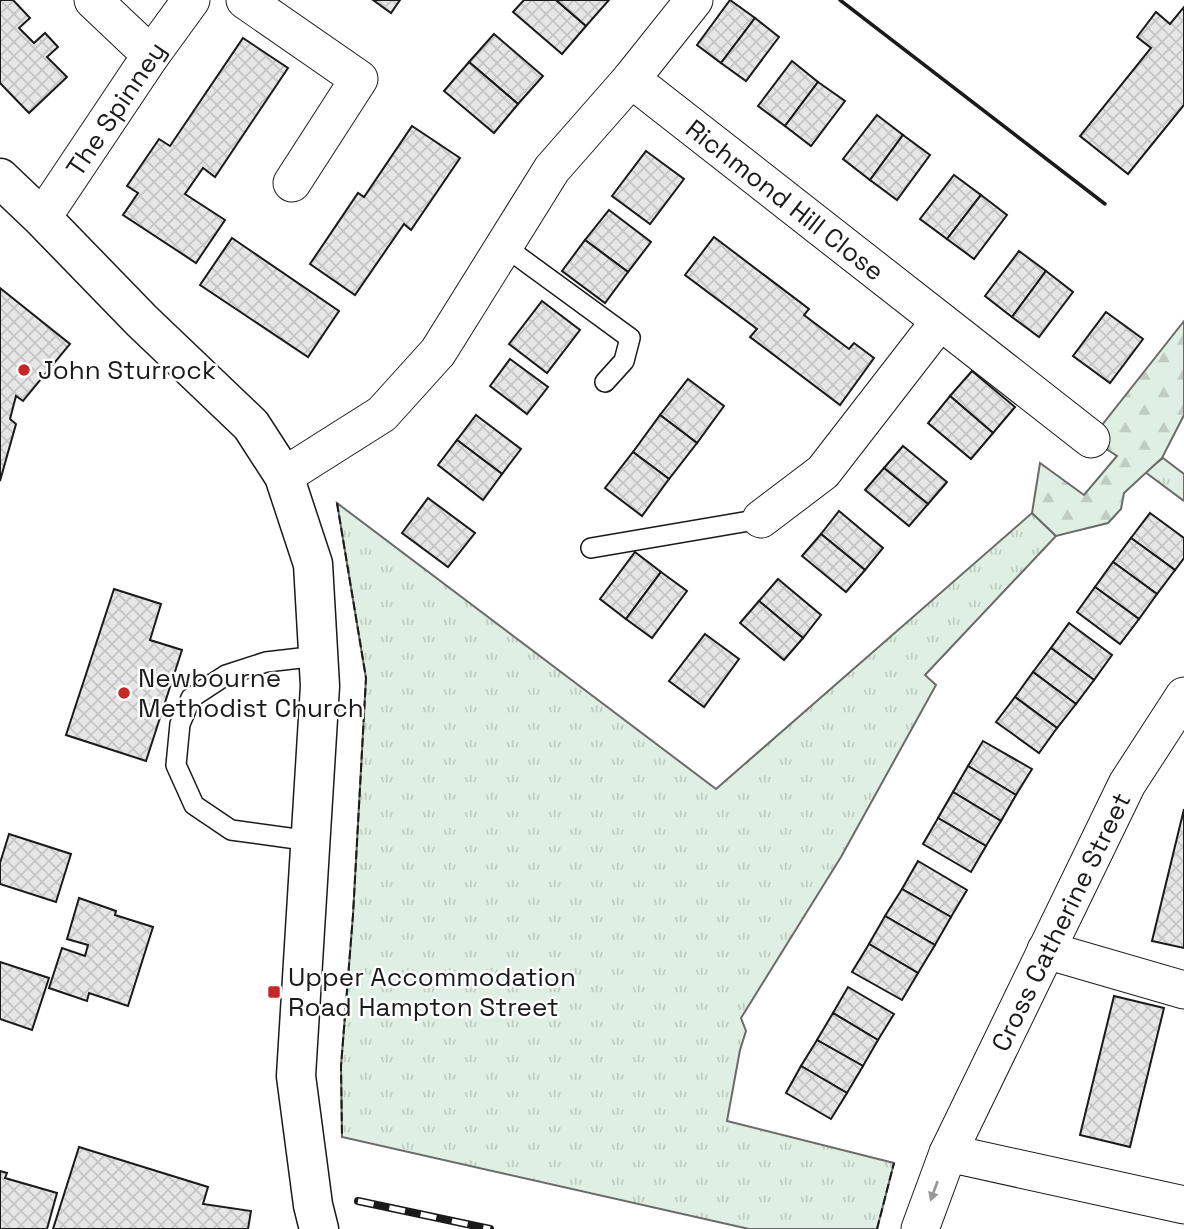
<svg xmlns="http://www.w3.org/2000/svg" width="1184" height="1229" font-family="'Space Grotesk',sans-serif">
<defs>
<pattern id="grass-tufts" width="24" height="20" patternUnits="userSpaceOnUse" patternTransform="scale(1.75)"><rect width="24" height="20" fill="#e0efe3"/><path d="M3 7l-1-3M5 7V3M7 7l1-3M15 17l-1-3M17 17v-4M19 17l1-3" fill="none" stroke="#c0ccc2"/></pattern>
<pattern id="forest-firs" width="22" height="20" patternUnits="userSpaceOnUse" patternTransform="scale(1.75)"><rect width="22" height="20" fill="#e0efe3"/><path d="M5 1l3.5 6h-7zM16 11l3.5 6h-7z" fill="#c0ccc2"/></pattern>
<pattern id="building-cross-hatch" width="8" height="8" patternUnits="userSpaceOnUse" patternTransform="scale(1.75)"><rect width="8" height="8" fill="#e6e6e6"/><path d="M0 0l8 8M0 8l8-8" fill="none" stroke="#c5c5c5"/></pattern>
</defs>
<rect width="100%" height="100%" fill="#fff"/>
<!-- grass -->
<g fill="url(#grass-tufts)" stroke="#6a6a6a" stroke-width="2">
<polygon points="1163,458 1184,474 1184,501 1145,472"/>
<polygon points="337,503 716,789 1032,513 1056,536 925,675 936,685 841,857 741,1018 746,1031 740,1050 727,1121 894,1163 877,1229 749,1229 342,1137 341,1066 353,915 366,678"/>
</g>
<!-- forest -->
<polygon fill="url(#forest-firs)" stroke="#6a6a6a" stroke-width="2" points="1184,321 1184,415 1162,458 1124,493 1121,509 1108,523 1056,536 1032,513 1040,463 1084,495 1117,456 1091,439"/>
<!-- building -->
<g fill="url(#building-cross-hatch)" stroke="#1a1a1a" stroke-width="2">
<polygon points="0,0 13,0 30,18 19,28 34,43 45,33 58,47 47,57 67,77 29,113 0,83"/>
<polygon points="373,0 400,0 391,13"/>
<polygon points="524,0 556,0 586,26 562,54 513,12"/>
<polygon points="556,0 609,0 586,26"/>
<polygon points="730,0 755,18 721,63 697,45"/>
<polygon points="1184,7 1184,105 1128,174 1080,136 1151,48 1137,37 1156,12 1170,24"/>
<polygon points="755,18 779,37 746,81 721,63"/>
<polygon points="494,34 543,76 518,104 469,62"/>
<polygon points="243,38 288,68 215,177 203,168 185,194 225,220 196,263 123,215 138,193 127,186 159,139 170,146"/>
<polygon points="792,61 818,82 785,126 758,106"/>
<polygon points="469,62 518,104 494,133 444,91"/>
<polygon points="818,82 845,101 811,146 785,126"/>
<polygon points="877,115 903,135 870,180 843,159"/>
<polygon points="412,126 460,158 411,230 404,224 355,295 310,264 358,193 364,197"/>
<polygon points="903,135 930,155 897,200 870,180"/>
<polygon points="646,151 684,179 650,224 612,196"/>
<polygon points="954,175 981,195 947,239 920,219"/>
<polygon points="981,195 1007,215 974,259 947,239"/>
<polygon points="609,210 651,242 628,272 585,240"/>
<polygon points="714,237 809,309 804,315 849,349 854,343 874,358 840,405 750,337 757,329 685,275"/>
<polygon points="232,238 339,311 308,357 200,285"/>
<polygon points="585,240 628,272 605,303 562,271"/>
<polygon points="1019,251 1046,271 1012,317 985,296"/>
<polygon points="1046,271 1073,292 1039,337 1012,317"/>
<polygon points="0,288 70,344 23,401 16,396 10,419 16,424 0,481"/>
<polygon points="542,301 580,330 547,373 509,344"/>
<polygon points="1106,312 1143,339 1110,383 1073,356"/>
<polygon points="510,359 548,387 527,414 490,386"/>
<polygon points="972,371 1015,407 993,433 950,396"/>
<polygon points="688,379 724,406 697,443 660,415"/>
<polygon points="950,396 993,433 971,459 928,423"/>
<polygon points="476,415 521,449 502,474 457,440"/>
<polygon points="660,415 697,443 669,479 633,452"/>
<polygon points="457,440 502,474 483,500 438,465"/>
<polygon points="903,446 947,482 928,504 884,468"/>
<polygon points="633,452 669,479 642,516 605,488"/>
<polygon points="884,468 928,504 909,526 865,490"/>
<polygon points="428,498 475,533 448,567 402,533"/>
<polygon points="839,511 883,548 865,570 821,534"/>
<polygon points="1150,513 1184,538 1184,558 1175,570 1131,538"/>
<polygon points="821,534 865,570 846,592 802,556"/>
<polygon points="1131,538 1175,570 1157,594 1113,562"/>
<polygon points="635,552 661,572 626,619 600,599"/>
<polygon points="1113,562 1157,594 1139,619 1095,587"/>
<polygon points="661,572 687,591 652,638 626,619"/>
<polygon points="778,579 821,615 803,638 759,601"/>
<polygon points="1095,587 1139,619 1120,644 1077,612"/>
<polygon points="114,589 161,604 150,640 182,650 146,761 66,735"/>
<polygon points="759,601 803,638 784,660 740,623"/>
<polygon points="1069,623 1112,655 1094,680 1051,648"/>
<polygon points="705,634 739,659 704,707 669,681"/>
<polygon points="1051,648 1094,680 1076,704 1033,672"/>
<polygon points="1033,672 1076,704 1057,728 1015,697"/>
<polygon points="1015,697 1057,728 1039,753 996,722"/>
<polygon points="983,741 1032,769 1016,795 968,766"/>
<polygon points="968,766 1016,795 1001,821 953,792"/>
<polygon points="953,792 1001,821 986,846 938,818"/>
<polygon points="1184,809 1184,948 1152,941"/>
<polygon points="938,818 986,846 971,872 923,844"/>
<polygon points="9,834 71,854 56,902 0,884 0,863"/>
<polygon points="918,861 967,890 951,917 902,889"/>
<polygon points="902,889 951,917 935,945 885,916"/>
<polygon points="79,898 116,911 115,915 153,927 128,1006 89,993 87,1001 49,988 62,948 85,956 88,945 67,939"/>
<polygon points="885,916 935,945 918,973 869,944"/>
<polygon points="869,944 918,973 902,1000 852,972"/>
<polygon points="0,962 49,978 32,1030 0,1019"/>
<polygon points="848,987 894,1014 878,1040 833,1013"/>
<polygon points="1114,996 1164,1008 1130,1147 1080,1135"/>
<polygon points="833,1013 878,1040 863,1066 817,1040"/>
<polygon points="817,1040 863,1066 847,1093 801,1066"/>
<polygon points="801,1066 847,1093 831,1119 786,1093"/>
<polygon points="79,1147 208,1187 203,1204 251,1211 248,1229 53,1229"/>
<polygon points="0,1171 7,1173 5,1178 57,1193 47,1229 0,1229"/>
</g>
<g fill="none" stroke-linecap="round" stroke-linejoin="round">
<!-- service casing -->
<g stroke="#1a1a1a" stroke-width="22">
<g id="service">
<polyline points="504,246 630,338 624,361 605,382"/>
<polyline points="591,548 761,519"/>
<polyline points="311,841 231,830 194,805 176,765 180,724 191,698 226,675 266,662 318,656"/>
</g>
</g>
<!-- minor casing -->
<g stroke="#1a1a1a" stroke-width="39">
<g id="minor">
<polyline points="93,0 151,55"/>
<polyline points="245,0 359,79 292,183"/>
<polyline points="631,79 1091,439"/>
<polyline points="42,218 151,55 191,0"/>
<polyline points="284,476 382,414 438,352 552,169 631,79 694,0"/>
<polyline points="761,519 823,472 940,321"/>
<polyline points="1046,950 1184,990"/>
<polyline points="948,1153 1184,1205"/>
<polyline points="920,1229 948,1153 1127,784 1184,696"/>
</g>
</g>
<!-- tertiary casing -->
<g stroke="#1a1a1a" stroke-width="41">
<polyline id="tertiary" points="0,178 42,218 142,321 251,425 284,476 313,564 320,686 296,1076 313,1205 319,1229"/>
</g>
<!-- service -->
<use href="#service" stroke="#fff" stroke-width="19"/>
<!-- minor -->
<use href="#minor" stroke="#fff" stroke-width="37"/>
<!-- tertiary -->
<use href="#tertiary" stroke="#fff" stroke-width="38"/>
<!-- rail casing -->
<g stroke="#1a1a1a" stroke-width="8">
<polyline id="rail" points="358,1201 490,1229"/>
</g>
<!-- rail -->
<use href="#rail" stroke="#fff" stroke-width="5" stroke-dasharray="16" stroke-linecap="butt"/>
<!-- fence -->
<g stroke="#1a1a1a" stroke-width="2" stroke-dasharray="9 3.5" stroke-linecap="butt">
<polyline points="337,503 366,678 353,915 341,1066 342,1137"/>
<polyline points="877,1229 894,1163"/>
</g>
<!-- wall -->
<polyline stroke="#1a1a1a" stroke-width="3.5" points="840,0 1105,204"/>
</g>
<!-- one-way arrows -->
<defs><path id="oneway-solid" d="M-6-.8H1V-3.2L6.5 0L1 3.2V.8H-6Z" transform="scale(1.75)"/></defs>
<use fill="#989898" href="#oneway-solid" transform="translate(934 1191) rotate(110)"/>
<!-- markers -->
<g fill="#c62828" stroke="#fff" stroke-width="2.5">
<circle cx="24" cy="370" r="7"/>
<circle cx="124" cy="693" r="7"/>
<rect x="267" y="985" width="14" height="14" rx="3.5"/>
</g>
<g text-anchor="middle" stroke-width="5" stroke-linejoin="round" paint-order="stroke">
<!-- street labels -->
<g font-size="26" fill="#1a1a1a" stroke="#fff">
<text transform="translate(116 109) rotate(-56)" y="9">The Spinney</text>
<text transform="translate(785 200) rotate(38)" y="9">Richmond Hill Close</text>
<text transform="translate(1061 922) rotate(-64)" y="9">Cross Catherine Street</text>
</g>
<!-- poi labels -->
<g font-size="26" fill="#1a1a1a" stroke="#fff" text-anchor="start">
<text x="38" y="379">John Sturrock</text>
<text x="138" y="687">Newbourne<tspan x="138" dy="30">Methodist Church</tspan></text>
<text x="288" y="986">Upper Accommodation<tspan x="288" dy="30">Road Hampton Street</tspan></text>
</g>
</g>
</svg>
